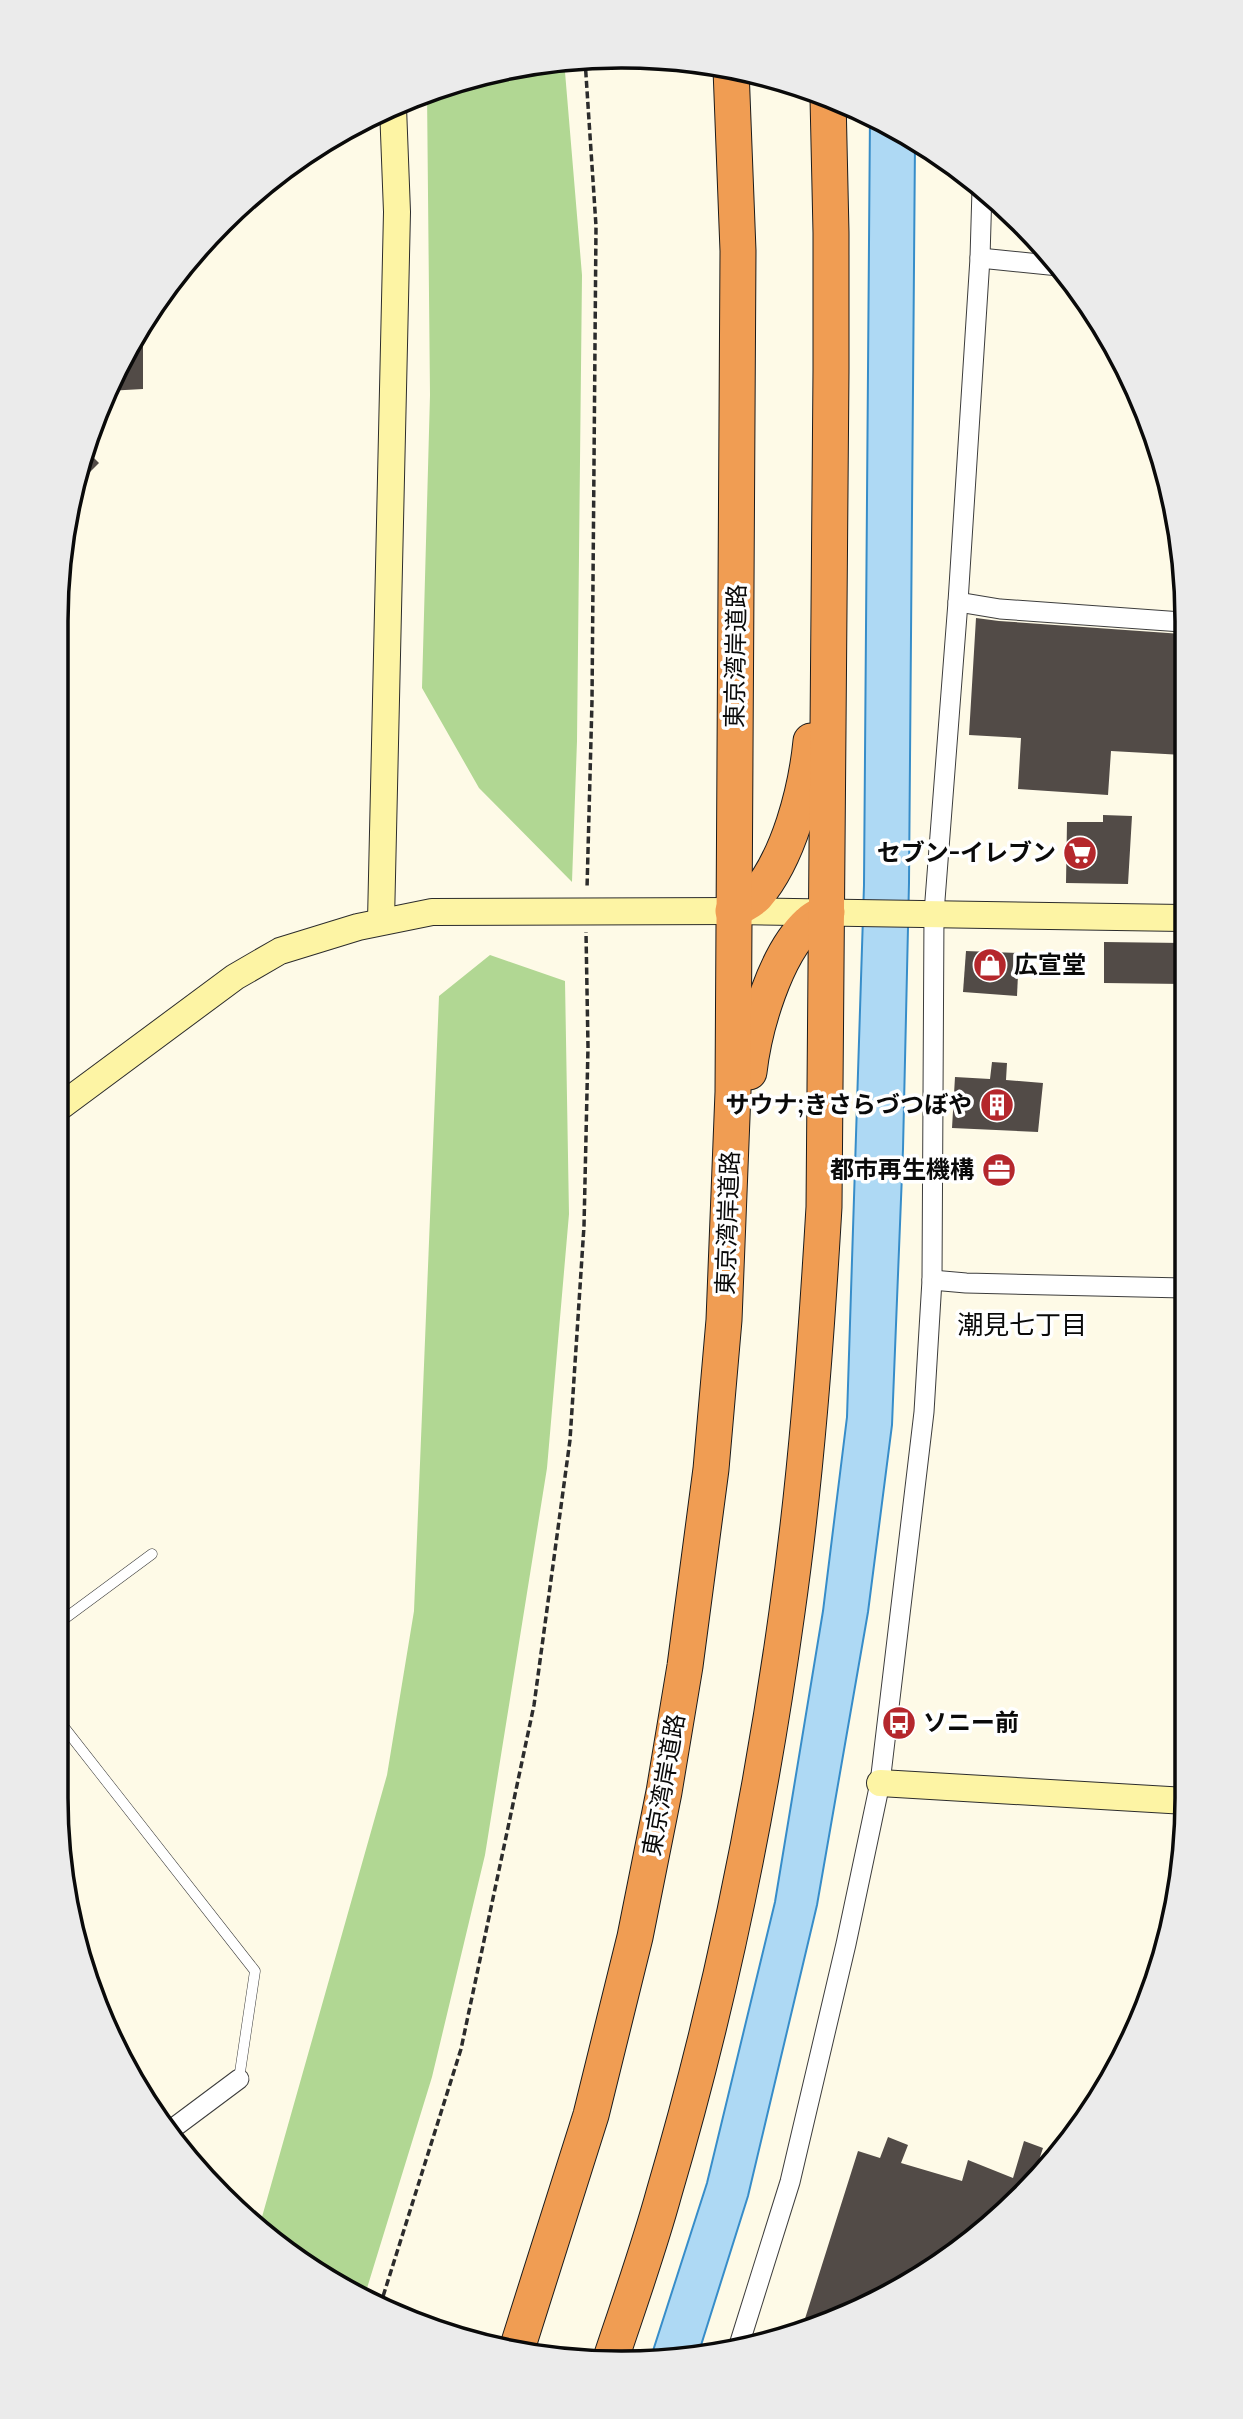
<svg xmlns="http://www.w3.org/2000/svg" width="1243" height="2419" font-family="Lora,'Noto Sans JP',serif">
<rect width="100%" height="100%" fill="#fefae7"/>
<!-- forest -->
<g fill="#b1d793">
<polygon points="564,60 582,275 577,741 572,882 479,788 422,688 430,395 427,92 439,86 547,61"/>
<polygon points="490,955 565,981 569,1214 547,1468 485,1855 432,2077 364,2298 308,2268 260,2224 387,1775 414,1611 439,996"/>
</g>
<!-- water -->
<polygon fill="#aed9f4" stroke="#378dc9" stroke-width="2" points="870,114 915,142 909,883 903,1149 892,1425 868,1612 817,1905 748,2196 697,2358 651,2357 707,2183 775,1902 823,1611 847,1417 864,885"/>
<!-- building -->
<g fill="#524b47">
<polygon points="143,326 143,389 107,391 114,372"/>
<polygon points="85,449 99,463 73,489 75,476"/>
<polygon points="976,618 999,621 1182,634 1183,755 1111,751 1108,795 1018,789 1021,738 969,735"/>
<polygon points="1103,815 1132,816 1128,884 1066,883 1067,822 1103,822"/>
<polygon points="1104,942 1183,943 1183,984 1104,983"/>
<polygon points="966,951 1019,953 1017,996 963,992"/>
<polygon points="992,1062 1007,1063 1006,1080 1043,1083 1038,1132 952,1128 955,1077 990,1079"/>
<polygon points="888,2137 908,2145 901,2163 962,2181 968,2160 1013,2178 1024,2141 1043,2148 1039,2160 1046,2163 1022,2197 871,2305 803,2325 858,2151 880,2158"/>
</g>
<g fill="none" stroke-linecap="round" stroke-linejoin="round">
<!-- lane casing -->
<g stroke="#3d3d3d" stroke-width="11">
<g id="lane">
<polyline points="56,1625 152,1554"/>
<polyline points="56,1717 255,1971 239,2079"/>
</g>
</g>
<!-- street casing -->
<g stroke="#3d3d3d" stroke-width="21">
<g id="street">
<polyline points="980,258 1059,266"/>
<polyline points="958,602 1000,609 1182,622"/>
<polyline points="932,1280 966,1283 1184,1288"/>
<polyline points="168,2132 239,2079"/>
<polyline points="739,2345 790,2182 846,1944 880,1783 924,1412 932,1280 934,913 958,602 980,258 982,189"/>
</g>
</g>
<!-- secondary casing -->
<g stroke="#2c2c2c" stroke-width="28">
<g id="secondary">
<polyline points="381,921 397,212 393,107"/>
<polyline points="57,1109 235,977 280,951 358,927 432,912 733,911 1183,918"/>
<polyline points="880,1783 1186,1801"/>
</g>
</g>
<!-- highway casing -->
<g stroke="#1b1b1b" stroke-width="37">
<g id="highway">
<path d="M733,911C740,906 750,902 756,896C789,857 806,791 811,741"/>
<path d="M749,1072C754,1028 775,954 809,923C814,918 821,915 827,912"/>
<polyline points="516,2352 591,2115 635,1937 664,1792 685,1666 711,1469 724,1320 733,1092 738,251 731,69"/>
<path d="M612,2355C630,2301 649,2248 664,2193C720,2003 760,1807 787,1612C806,1478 816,1343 824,1207L831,370V233L828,98"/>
</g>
</g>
<!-- path -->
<g stroke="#2c2c2c" stroke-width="3.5" stroke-dasharray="7 3.5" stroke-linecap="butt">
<polyline points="585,60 596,226 592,701 587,889"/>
<polyline points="380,2306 461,2049 534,1705 570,1440 584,1226 588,1047 586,932"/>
</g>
<!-- lane -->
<use href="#lane" stroke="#fff" stroke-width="10"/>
<!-- street -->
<use href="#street" stroke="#fff" stroke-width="19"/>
<!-- secondary -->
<use href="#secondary" stroke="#fdf4a4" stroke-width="26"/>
<!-- highway -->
<use href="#highway" stroke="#f09d53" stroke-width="35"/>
</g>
<!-- icons -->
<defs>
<g id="supermarket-disc" transform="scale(1.75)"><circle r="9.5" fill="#b5272c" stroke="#fff"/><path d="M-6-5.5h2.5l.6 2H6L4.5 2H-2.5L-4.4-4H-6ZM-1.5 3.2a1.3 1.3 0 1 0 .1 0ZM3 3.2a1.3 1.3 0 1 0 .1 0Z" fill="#fff"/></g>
<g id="shop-disc" transform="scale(1.75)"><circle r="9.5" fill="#b5272c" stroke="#fff"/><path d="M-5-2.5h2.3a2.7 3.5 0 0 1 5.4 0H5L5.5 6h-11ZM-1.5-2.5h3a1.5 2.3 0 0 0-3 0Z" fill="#fff"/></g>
<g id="building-disc" transform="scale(1.75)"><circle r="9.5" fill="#b5272c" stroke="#fff"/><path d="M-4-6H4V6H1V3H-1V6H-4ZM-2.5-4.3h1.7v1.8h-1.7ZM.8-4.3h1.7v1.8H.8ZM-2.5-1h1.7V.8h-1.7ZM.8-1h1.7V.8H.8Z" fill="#fff"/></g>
<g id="office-disc" transform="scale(1.75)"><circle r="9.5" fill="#b5272c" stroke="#fff"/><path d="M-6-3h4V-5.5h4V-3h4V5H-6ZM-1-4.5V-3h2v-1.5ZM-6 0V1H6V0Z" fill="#fff"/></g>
<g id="bus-disc" transform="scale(1.75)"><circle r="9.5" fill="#b5272c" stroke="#fff"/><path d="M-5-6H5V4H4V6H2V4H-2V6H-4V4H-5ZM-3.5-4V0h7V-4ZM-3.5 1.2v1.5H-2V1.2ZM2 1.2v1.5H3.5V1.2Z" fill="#fff"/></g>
</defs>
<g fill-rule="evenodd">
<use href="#supermarket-disc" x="1080" y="853"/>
<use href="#shop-disc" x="990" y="965"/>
<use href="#building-disc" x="997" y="1105"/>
<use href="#office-disc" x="999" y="1170"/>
<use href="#bus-disc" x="899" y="1723"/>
</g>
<g text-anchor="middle" stroke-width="7" stroke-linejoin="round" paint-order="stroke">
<!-- street labels -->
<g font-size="24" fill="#0a0a0a" stroke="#fff">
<text transform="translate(736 656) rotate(-89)" y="8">東京湾岸道路</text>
<text transform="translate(728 1223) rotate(-88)" y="8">東京湾岸道路</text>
<text transform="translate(664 1785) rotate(-80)" y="8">東京湾岸道路</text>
</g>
<!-- poi labels -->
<g font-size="24" font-weight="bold" fill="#0a0a0a" stroke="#fff" text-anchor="end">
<text x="1056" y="861">セブン-イレブン</text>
<text x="1014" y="973" text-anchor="start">広宣堂</text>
<text x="972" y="1113">サウナ;きさらづつぼや</text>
<text x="974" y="1178">都市再生機構</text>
<text x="923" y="1731" text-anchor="start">ソニー前</text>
</g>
<!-- neighbourhood labels -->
<g font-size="26" fill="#0a0a0a" stroke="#fff">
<text x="1022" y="1334">潮見七丁目</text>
</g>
</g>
<!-- crop -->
<path d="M0 0H1243V2419H0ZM621 68H622A553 553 0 0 1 1175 621V1798A553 553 0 0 1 622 2351H621A553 553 0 0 1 68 1798V621A553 553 0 0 1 621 68Z" fill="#ebebeb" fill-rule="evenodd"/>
<path fill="none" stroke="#0a0a0a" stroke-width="3.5" d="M621 68H622A553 553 0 0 1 1175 621V1798A553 553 0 0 1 622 2351H621A553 553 0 0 1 68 1798V621A553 553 0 0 1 621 68Z"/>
</svg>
